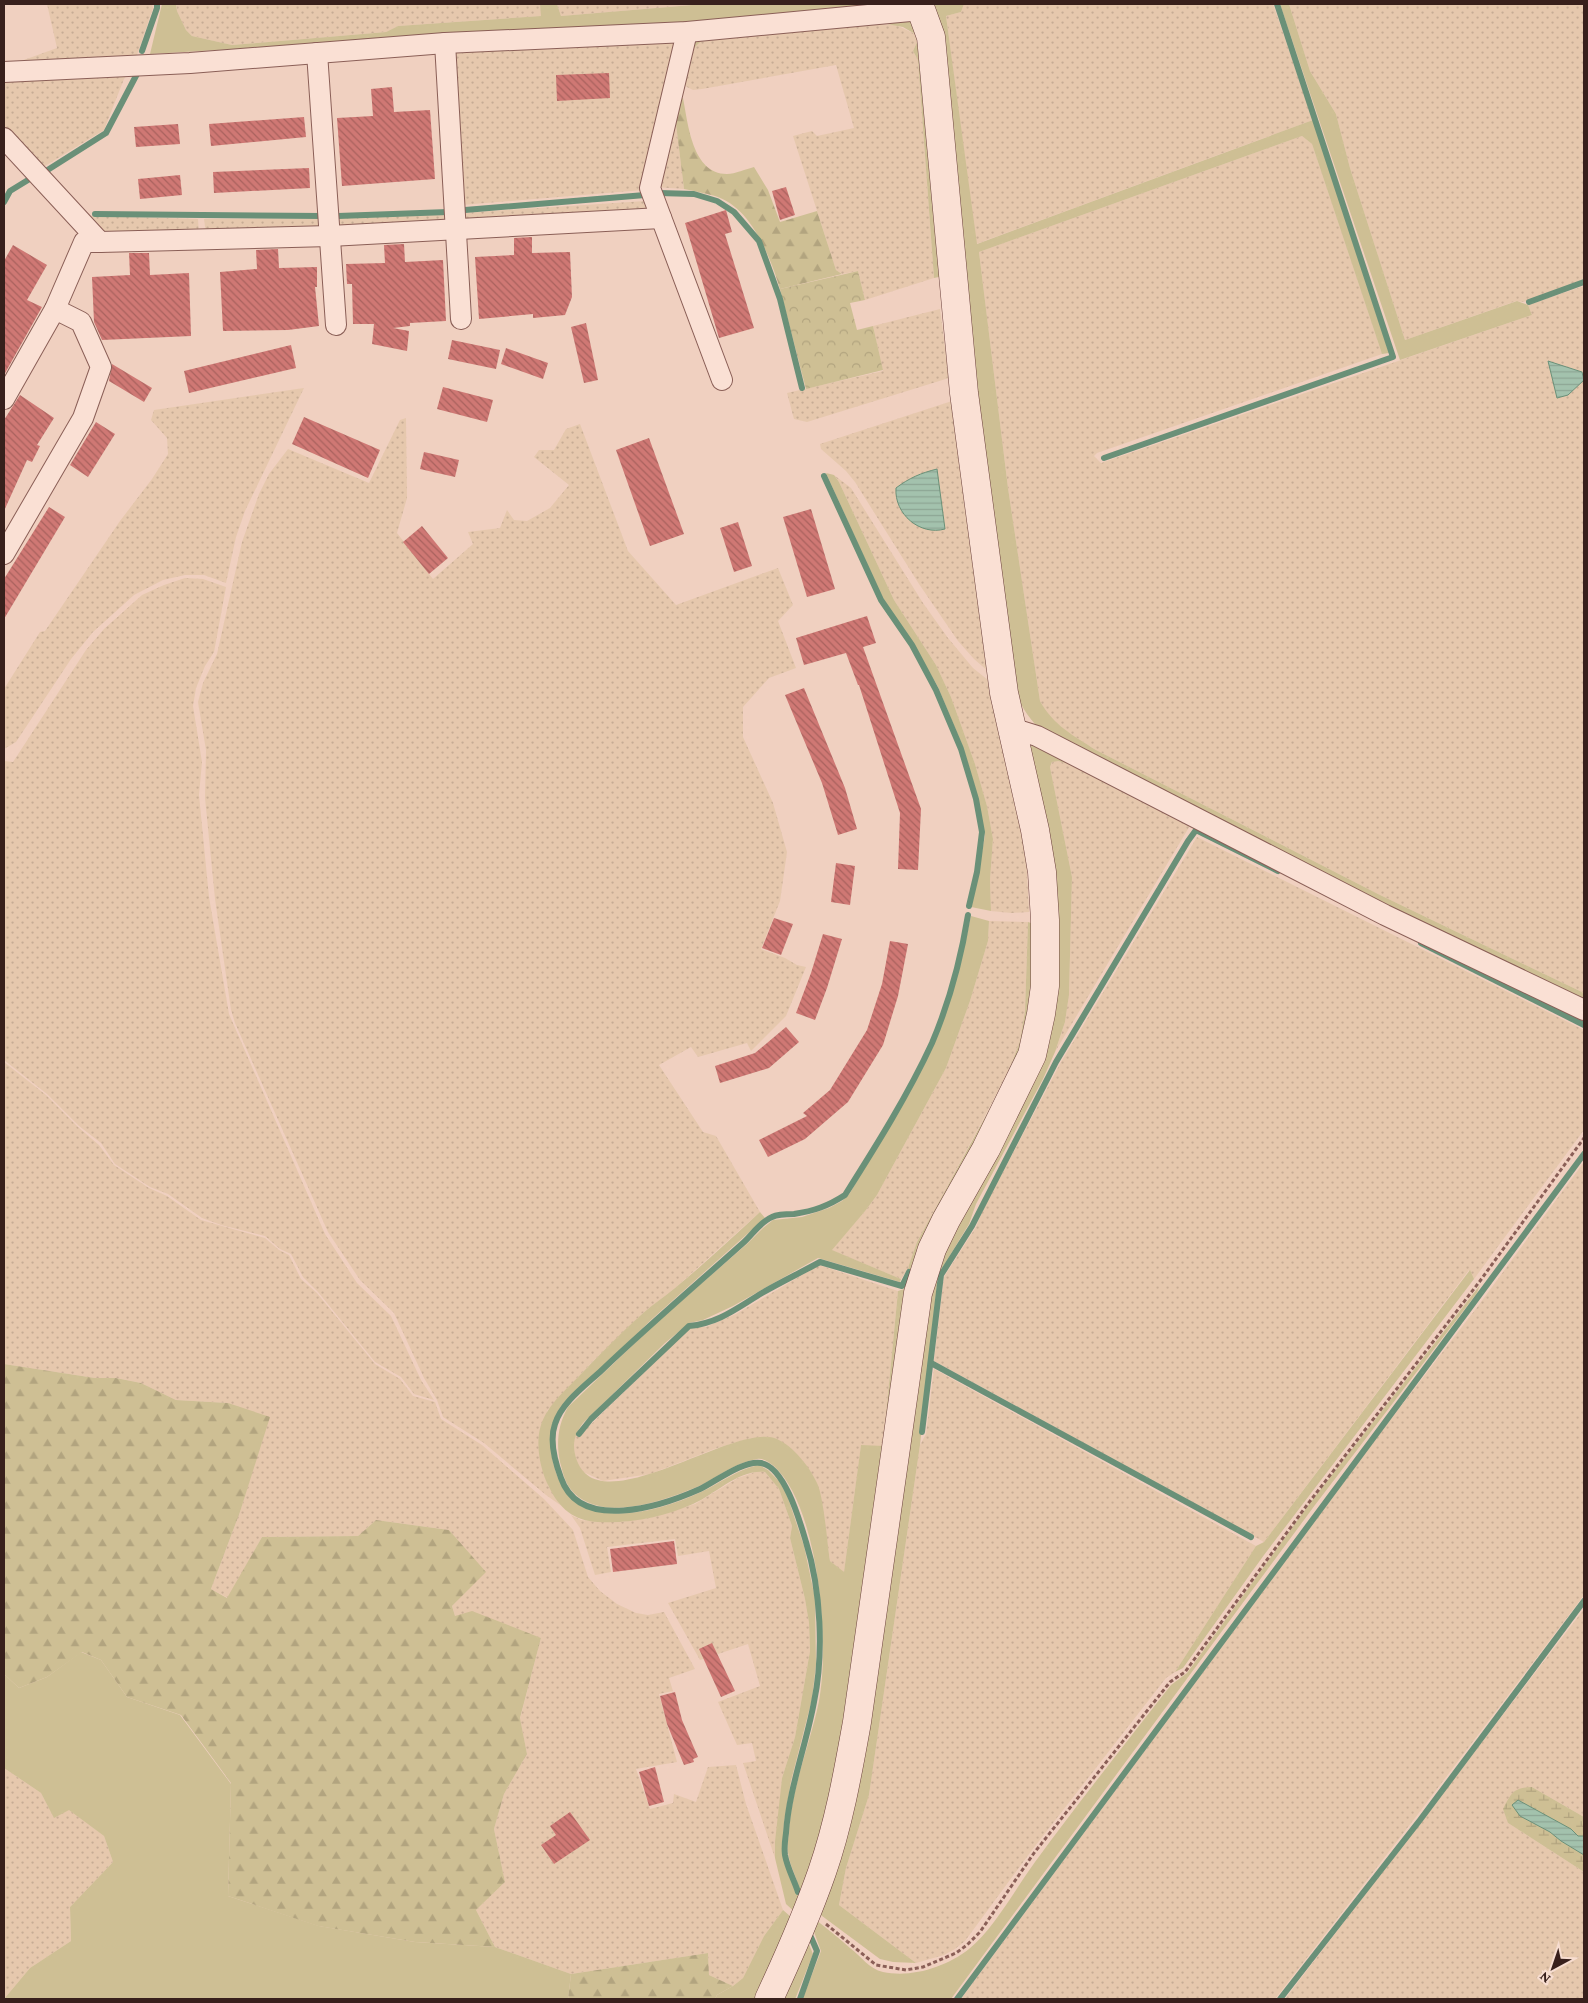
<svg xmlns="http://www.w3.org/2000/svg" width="1588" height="2003" font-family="'Crimson Pro',serif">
<defs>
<pattern id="farmland-dots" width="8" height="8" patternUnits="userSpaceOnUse" patternTransform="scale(1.25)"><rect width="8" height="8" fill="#e6c8ad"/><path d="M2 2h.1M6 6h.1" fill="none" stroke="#c6ac94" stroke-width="1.8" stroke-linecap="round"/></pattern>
<pattern id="forest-firs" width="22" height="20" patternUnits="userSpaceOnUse" patternTransform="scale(1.25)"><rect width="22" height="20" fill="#cebf94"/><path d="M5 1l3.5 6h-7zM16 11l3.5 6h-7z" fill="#b2a47f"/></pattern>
<pattern id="wetland-marsh" width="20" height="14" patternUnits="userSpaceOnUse" patternTransform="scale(1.25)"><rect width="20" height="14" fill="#cebf94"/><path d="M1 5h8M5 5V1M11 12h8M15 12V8" fill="none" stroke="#b2a47f"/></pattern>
<pattern id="park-crowns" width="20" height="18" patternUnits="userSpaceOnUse" patternTransform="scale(1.25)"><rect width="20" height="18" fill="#cebf94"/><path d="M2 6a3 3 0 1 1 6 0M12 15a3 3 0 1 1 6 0" fill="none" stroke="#b2a47f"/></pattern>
<pattern id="water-rules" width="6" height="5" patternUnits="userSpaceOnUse" patternTransform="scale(1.25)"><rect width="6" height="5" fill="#a3c2ad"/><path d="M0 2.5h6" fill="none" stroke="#8da694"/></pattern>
<pattern id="building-back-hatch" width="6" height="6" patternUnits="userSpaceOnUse" patternTransform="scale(1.25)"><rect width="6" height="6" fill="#cf7874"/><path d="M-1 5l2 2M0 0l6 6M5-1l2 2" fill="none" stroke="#a9625e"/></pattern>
</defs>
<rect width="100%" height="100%" fill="#f0d0c0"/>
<!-- farmland -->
<g fill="url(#farmland-dots)">
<polygon points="47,4 152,4 153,8 137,55 10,65 57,48"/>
<polygon points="176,4 540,4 542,16 398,26 386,32 232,45 192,36 186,30 177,11"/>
<polygon points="557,4 704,4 561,16"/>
<polygon points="964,4 1273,4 1313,120 976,244 946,16 961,12"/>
<polygon points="1289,4 1584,4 1584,280 1523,302 1516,301 1405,340 1350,168 1336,114 1310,71"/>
<polygon points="867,24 896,25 915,34 918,40 913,51 918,60 934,278 865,300 858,271 842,274 836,270 793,136 812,131 817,136 854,128 836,65 702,89 693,90 685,86 689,56 698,43 708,37"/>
<polygon points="677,40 643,190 462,205 455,51"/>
<polygon points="131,71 124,79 104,130 40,169 4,129 4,79"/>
<polygon points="673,100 684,189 655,187"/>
<polygon points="1302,136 1312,144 1382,354 1097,453 1094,456 1101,463 1532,315 1528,305 1584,286 1584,375 1582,372 1548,362 1568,395 1584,380 1584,993 1378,894 1096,750 1067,732 1047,714 1040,701 1008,488 979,252"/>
<polygon points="645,201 647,208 644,211 465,221 462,213"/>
<polygon points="452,214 451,223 338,229 333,218"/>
<polygon points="88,216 198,219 199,235 103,235"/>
<polygon points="204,219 324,219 323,229 206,234"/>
<polygon points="940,309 949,378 807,422 794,419 787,393 883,371 873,326"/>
<polygon points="304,388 245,511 236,537 226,583 204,575 185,575 163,580 134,595 93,632 71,659 16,742 4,749 4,689 40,632 45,631 120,521 152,479 168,454 167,438 151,420 154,410"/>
<polygon points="952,401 989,672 974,659 958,641 919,584 855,482 846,471 821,449 820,444"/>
<polygon points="406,418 407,498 397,533 433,579 473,544 468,532 500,528 507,510 514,520 527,521 550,508 569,485 534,457 539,450 554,450 566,429 580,424 628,551 676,605 778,568 793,605 778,621 796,668 769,678 743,707 743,737 773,803 787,852 780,901 761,949 785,958 797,965 806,967 786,1016 751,1051 747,1043 698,1057 691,1047 659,1065 703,1132 716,1136 760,1212 675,1288 643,1313 592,1362 547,1411 548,1485 560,1505 546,1495 484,1443 443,1417 437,1400 424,1378 394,1313 360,1280 328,1232 235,1023 231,1010 215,899 205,798 206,750 198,702 203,683 217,654 242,542 259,494 269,474 288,449 369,483 400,420"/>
<polygon points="834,475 851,488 923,603 948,638 973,668 988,680 1026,853 1029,912 1011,913 991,911 990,880 993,839 987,806 975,764 951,697 936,665 894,600 839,482"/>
<polygon points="185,578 203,579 226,587 214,652 205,666 196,688 193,706 202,762 199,795 209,897 229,1014 325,1234 357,1283 391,1316 421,1380 434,1400 414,1394 401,1377 375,1362 318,1292 303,1277 291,1254 280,1249 265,1236 221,1225 202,1218 168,1194 150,1187 115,1164 101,1143 79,1126 47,1094 4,1060 4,761 13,762 86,650 104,629 142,595 164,585"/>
<polygon points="1053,761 1058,761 1080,767 1191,824 1055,1052 1065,1022 1069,995 1072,877 1050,767"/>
<polygon points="1197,837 1584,1030 1584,1130 1474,1279 1469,1270 1264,1542 934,1361 944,1277 976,1227 983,1210 1061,1062"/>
<polygon points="989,921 1028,922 1025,1011 1020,1041 1008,1073 917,1242 908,1269 901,1279 831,1250 866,1210 877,1195 946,1068 970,1001 988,941"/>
<polygon points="4,1062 46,1095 78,1127 99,1145 114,1165 149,1188 167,1196 201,1220 265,1238 279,1250 289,1255 301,1279 317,1293 375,1364 400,1379 413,1396 435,1402 441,1419 482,1445 544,1499 573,1530 588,1577 600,1591 617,1604 636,1613 648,1615 664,1612 695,1669 669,1678 673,1691 659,1694 677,1762 636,1769 650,1809 673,1803 674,1794 696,1802 708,1767 736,1765 746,1804 783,1910 764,1936 743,1978 733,1986 709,1975 708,1953 571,1974 495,1947 476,1910 505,1882 494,1829 504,1794 527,1754 520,1719 541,1638 455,1616 452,1606 485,1572 449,1530 376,1520 358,1536 262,1537 228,1598 211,1589 240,1512 251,1475 228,1403 176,1400 141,1383 116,1378 95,1378 4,1364"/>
<polygon points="1584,1162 1584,1595 1415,1818 1275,1999 961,1999 1378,1436 1478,1306"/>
<polygon points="819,1265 898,1291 883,1446 861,1446 844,1573 830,1561 822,1504 751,1438 717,1448 650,1474 603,1481 581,1471 577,1464 573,1445 576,1432 580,1435 691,1327 706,1327 736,1314"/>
<polygon points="934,1369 1256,1546 1175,1672 1166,1678 1032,1850 965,1941 955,1949 944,1955 916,1963 839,1905 846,1868 869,1795 920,1445 926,1434"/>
<polygon points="758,1471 765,1472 779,1489 792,1526 790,1538 805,1599 809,1623 810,1651 795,1737 782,1778 775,1858 743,1763 756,1761 752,1743 737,1745 718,1702 760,1686 748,1644 700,1660 668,1603 716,1588 709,1551 678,1556 675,1539 607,1547 611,1572 595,1575 580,1528 571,1515 581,1520 599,1522 621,1522 649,1518 695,1504 738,1478"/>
<polygon points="1584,1609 1584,1817 1532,1787 1508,1823 1584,1872 1584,1999 1285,1999"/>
<polygon points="4,1768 41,1793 54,1817 69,1809 104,1836 113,1862 70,1907 71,1941 30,1968 4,1999"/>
</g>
<!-- green -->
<g fill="#cebf94">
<polygon points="162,4 176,4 177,11 186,30 192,36 232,45 386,32 398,26 541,16 540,4 557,4 561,16 704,4 899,4 680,23 150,54"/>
<path d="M928,4H964L961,12L946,16L977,244L1313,120L1389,353L1382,354L1312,144L1302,136L979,252L1008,488L1040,701C1053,725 1074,736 1096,750L1378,894L1584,993V1004L1043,732C1030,720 1022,708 1015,692Z"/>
<polygon points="1280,4 1289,4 1310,71 1336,114 1350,168 1405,340 1517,301 1528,305 1532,315 1400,360"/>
<path d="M908,20L918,25L949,275L934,278L918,60L913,51L918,40L915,34L903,27L887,24H867L708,37C686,49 688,63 685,86L681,80L694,37Z"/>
<polygon points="826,473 834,475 839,482 894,600 936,665 951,697 975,764 987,806 993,839 990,880 991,911 971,907 985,836 975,787 963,747 938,687 913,643 883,599"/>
<polygon points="1034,743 1584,1015 1584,1021 1080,767 1058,761 1052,762 1050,767 1072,877 1069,995 1065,1022 1055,1052 1043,1079 976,1204 969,1224 938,1275 920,1445 869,1795 846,1868 839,1905 916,1963 893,1962 880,1959 818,1913 929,1284 1034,1065 1028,747"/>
<path d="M971,916L989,921L988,941L970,1001L946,1068L877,1195L866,1210L832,1250L901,1279L900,1282L818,1258L733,1306L703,1320L689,1323L665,1343L583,1423C576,1433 572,1441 575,1454C592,1531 734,1420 777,1439C794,1447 809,1466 817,1483C824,1498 827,1542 830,1561L844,1572L861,1445L883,1446L898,1291L904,1289L909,1265L917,1242L990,1108L1008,1073L1020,1041L1025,1011L1028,922L1037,925L1034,1024L943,1212L836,1793L798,1915L786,1904L775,1858V1842L782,1778L795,1737L810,1651L809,1623L805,1599L790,1538L792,1526L779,1489L765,1472C739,1469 716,1494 693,1504C664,1517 630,1524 598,1522C574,1521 559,1508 549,1487C540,1470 535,1443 541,1425C548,1404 566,1390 580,1375C600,1354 621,1333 642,1314C653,1304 664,1297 675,1288C704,1264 732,1238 760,1212L765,1218L652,1319L562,1406C551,1422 549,1437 552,1457C565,1535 648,1517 701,1492C721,1483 737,1469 759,1465L768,1470L779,1481L787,1495L804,1546L815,1598L816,1664L812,1699L791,1781L784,1822L782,1854L795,1887L797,1881C794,1872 789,1862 788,1852C787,1847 788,1839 789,1834C791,1788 810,1745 819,1701C830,1644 819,1507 774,1466C769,1462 764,1458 757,1459C736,1462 718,1477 699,1486C666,1500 604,1523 574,1493C565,1484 563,1473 560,1462C556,1443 558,1424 568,1407L656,1323L747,1244L763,1228L773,1220L802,1217L829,1208L842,1201L850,1193L890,1124L937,1035L964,948Z"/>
<polygon points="1470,1270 1474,1279 1264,1555 1183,1668 1175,1672 1256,1546 1264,1542"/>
<path d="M1480,1285L1477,1293L1315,1505L951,1999H804L803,1998L821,1951L810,1921L812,1917C825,1927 838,1937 850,1948C861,1956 869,1969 883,1972C912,1978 946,1967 969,1949C993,1930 1016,1888 1035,1862C1079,1802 1125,1744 1171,1685L1187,1673L1310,1503Z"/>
<polygon points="81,1652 101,1660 127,1697 180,1715 231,1784 228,1896 319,1926 415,1942 495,1947 571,1974 568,1999 4,1999 30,1968 71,1941 70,1907 113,1862 104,1836 69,1810 54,1818 41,1793 4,1768 4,1674 19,1688 47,1677"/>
<polygon points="783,1910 791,1917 764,1999 715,1999 717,1995 733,1986 743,1978 764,1936"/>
<polygon points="806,1937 813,1954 796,1997 795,1999 776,1999"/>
</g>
<!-- forest -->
<g fill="url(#forest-firs)">
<path d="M683,98C688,123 692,174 727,174C735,174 746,169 754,167L768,190L780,222L817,211L836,270L842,274L780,289C770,256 751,207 715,196C705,193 694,191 684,189L673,100Z"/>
<polygon points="4,1364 95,1378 116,1378 141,1383 176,1400 228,1403 270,1417 240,1512 211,1589 227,1598 262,1537 358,1536 376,1520 449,1530 486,1572 452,1606 455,1616 472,1611 541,1638 520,1718 527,1754 504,1794 494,1829 505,1882 476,1910 495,1947 415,1942 318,1926 228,1896 231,1783 181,1715 127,1697 101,1660 82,1652 47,1677 19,1688 4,1674"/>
<polygon points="708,1953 709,1975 733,1986 717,1995 715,1999 568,1999 571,1974"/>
</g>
<!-- wetland -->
<path fill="url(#wetland-marsh)" d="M1532,1787L1584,1817V1836H1578L1570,1829L1518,1800L1520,1816L1550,1832L1561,1841L1584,1855V1872L1508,1823L1503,1809C1512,1792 1513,1788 1532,1787Z"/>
<!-- park -->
<polygon fill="url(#park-crowns)" points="858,271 865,300 850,303 857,330 873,326 883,370 806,389 780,289"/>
<!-- water -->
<g fill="url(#water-rules)" stroke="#6a9078">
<polygon points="1548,361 1582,372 1584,380 1568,395 1557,398"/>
<path d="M937,469L945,529C920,536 894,514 896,488C909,478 921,473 937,469Z"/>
<polygon points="1518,1800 1571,1829 1578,1836 1584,1836 1584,1855 1561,1841 1550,1832 1520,1816 1512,1805"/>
</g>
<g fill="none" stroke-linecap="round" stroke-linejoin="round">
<!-- stream -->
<g stroke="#6a9078" stroke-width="6">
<polyline points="142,51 157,8 157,4"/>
<polyline points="46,171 106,133 138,72"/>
<polyline points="659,193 694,194 717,201 734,212 759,241 780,299 802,388"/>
<polyline points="4,202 10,191 28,180"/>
<polyline points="465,210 645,195"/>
<polyline points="95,214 323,216"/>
<polyline points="338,216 448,212"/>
<polyline points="1529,302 1584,282"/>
<polyline points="1104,458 1393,357 1277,4"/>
<polyline points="824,476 881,600 912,645 936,690 961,749 976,799 982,832 977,872 969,906"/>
<polyline points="1421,943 1584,1025"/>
<polyline points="931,1363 1251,1537"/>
<polyline points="922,1432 941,1275 972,1226 1056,1062 1188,841 1196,830 1278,871"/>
<path d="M579,1434L591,1419L689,1326C719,1323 737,1308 762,1293C781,1282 800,1273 820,1262L902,1286L909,1272"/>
<path d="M798,1892C794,1880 787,1867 785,1855C784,1848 785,1840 786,1833C789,1788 806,1746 814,1702C824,1654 821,1590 806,1542C800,1522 785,1467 761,1463C743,1460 715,1482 700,1489C662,1506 580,1533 561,1478C555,1462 549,1441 555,1424C562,1402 586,1385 602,1370C648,1326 696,1285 743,1243C752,1235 760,1222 772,1217C778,1214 787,1214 794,1214C814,1211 828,1206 845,1195C876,1146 908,1095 932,1043C949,1003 961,958 968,915"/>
<polyline points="800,1999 817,1951 810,1935"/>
<polyline points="957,1999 1584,1154"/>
<polyline points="1280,1999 1420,1820 1584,1601"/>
</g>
</g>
<!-- building -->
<g fill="url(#building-back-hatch)">
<polygon points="609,73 610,98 557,101 556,75"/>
<polygon points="392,87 394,112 430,110 435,179 342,186 337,118 373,116 371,89"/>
<polygon points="304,117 306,137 211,146 209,124"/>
<polygon points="178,124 180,144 136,147 134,127"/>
<polygon points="309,168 310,188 214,193 213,172"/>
<polygon points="180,175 182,195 140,199 138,179"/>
<polygon points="786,187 795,215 780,220 772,191"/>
<polygon points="726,210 732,232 725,234 754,328 719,338 685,223"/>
<polygon points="532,237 532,253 570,252 572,297 565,315 533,318 533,314 479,319 475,257 514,255 514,238"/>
<polygon points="404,244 405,262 443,260 446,321 410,323 410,326 393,328 409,331 407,351 372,344 374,324 353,324 352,284 347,284 346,264 385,263 384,245"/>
<polygon points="13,245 47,265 27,300 42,307 4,375 4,261"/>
<polygon points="278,249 279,268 317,267 317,287 315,287 319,326 288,330 223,331 220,272 257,269 256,250"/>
<polygon points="129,253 149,253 150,275 189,273 191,336 102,340 94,322 92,277 130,275"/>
<polygon points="586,323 598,380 584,383 571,327"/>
<polygon points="452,340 500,350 496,369 448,359"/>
<polygon points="291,345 296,368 189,393 184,371"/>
<polygon points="506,348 548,363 543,379 501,364"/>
<polygon points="112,364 152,388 144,402 109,381"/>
<polygon points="443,387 493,400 487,422 437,409"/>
<polygon points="20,395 54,418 37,445 40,446 32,462 27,460 4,511 4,420"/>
<polygon points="304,417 380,450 368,478 292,444"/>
<polygon points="96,422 115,434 88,477 70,465"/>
<polygon points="649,438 684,534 650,546 616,450"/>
<polygon points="424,452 459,460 455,477 420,469"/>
<polygon points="49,507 65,517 4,619 4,579"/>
<polygon points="811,509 835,589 807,597 783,517"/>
<polygon points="738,522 752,566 734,572 720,528"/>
<polygon points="422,526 448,558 429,574 403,542"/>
<polygon points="867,616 876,643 863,647 921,809 918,870 898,869 900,813 859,685 858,685 846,653 804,665 796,638"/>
<polygon points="804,688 845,788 857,829 838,835 822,783 785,695"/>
<polygon points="836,863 855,866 850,905 831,902"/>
<polygon points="774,918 793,924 781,955 762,948"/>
<polygon points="823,934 842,939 827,988 815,1020 796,1013 811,973"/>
<polygon points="890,941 908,944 898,996 883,1045 848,1102 805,1139 768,1157 759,1140 807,1116 803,1113 830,1090 867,1030 882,984"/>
<polygon points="786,1027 799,1042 769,1068 720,1083 715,1066 755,1053"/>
<polygon points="674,1541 677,1564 613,1572 610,1549"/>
<polygon points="712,1643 735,1691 721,1697 699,1649"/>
<polygon points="675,1692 682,1720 698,1757 693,1759 694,1762 684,1765 667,1724 660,1696"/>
<polygon points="655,1767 664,1802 649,1806 639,1772"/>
<polygon points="570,1812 590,1840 554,1864 541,1845 556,1835 550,1826"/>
</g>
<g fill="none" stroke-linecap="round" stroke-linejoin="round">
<!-- street casing -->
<g stroke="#8a5f57" stroke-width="22">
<g id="street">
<polyline points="687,32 650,188 722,380"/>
<polyline points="445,43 461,319"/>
<polyline points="317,53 336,325"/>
<polyline points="4,72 190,63 445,43 687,32 921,10"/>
<polyline points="4,138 100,242 330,236 661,218"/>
<polyline points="4,399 55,309 84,242 100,242"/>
<polyline points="4,554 83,418 101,367 81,322 55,309"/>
<polyline points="1011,728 1037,736 1385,915 1584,1010"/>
</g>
</g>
<!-- secondary casing -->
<g stroke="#6b413b" stroke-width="29">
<path id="secondary" d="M769,1999C788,1958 807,1915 822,1872C839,1823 848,1772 857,1722L918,1293L932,1249L946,1220L986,1149L1032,1055L1041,1014L1045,986V920L1042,872L1035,830L1004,693L964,393L931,37L919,4"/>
</g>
<!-- path -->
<polyline stroke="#8a5f57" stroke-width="3" stroke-dasharray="4 2.5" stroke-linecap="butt" points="826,1924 876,1965 906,1970 923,1967 956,1953 967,1945 980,1932 1034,1853 1170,1682 1185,1672 1307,1505 1480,1281 1584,1138"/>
<!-- street -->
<use href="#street" stroke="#fae0d4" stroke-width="20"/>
<!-- secondary -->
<use href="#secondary" stroke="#fae0d4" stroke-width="28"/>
</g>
<!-- border -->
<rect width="1588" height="2003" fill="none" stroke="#38201c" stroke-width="10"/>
<!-- north arrow -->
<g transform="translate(1553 1968) rotate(220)" stroke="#f7ddd0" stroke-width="4" paint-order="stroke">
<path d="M0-4L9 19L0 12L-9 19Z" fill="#38201c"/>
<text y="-8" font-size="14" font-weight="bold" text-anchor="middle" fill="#38201c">N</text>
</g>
</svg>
